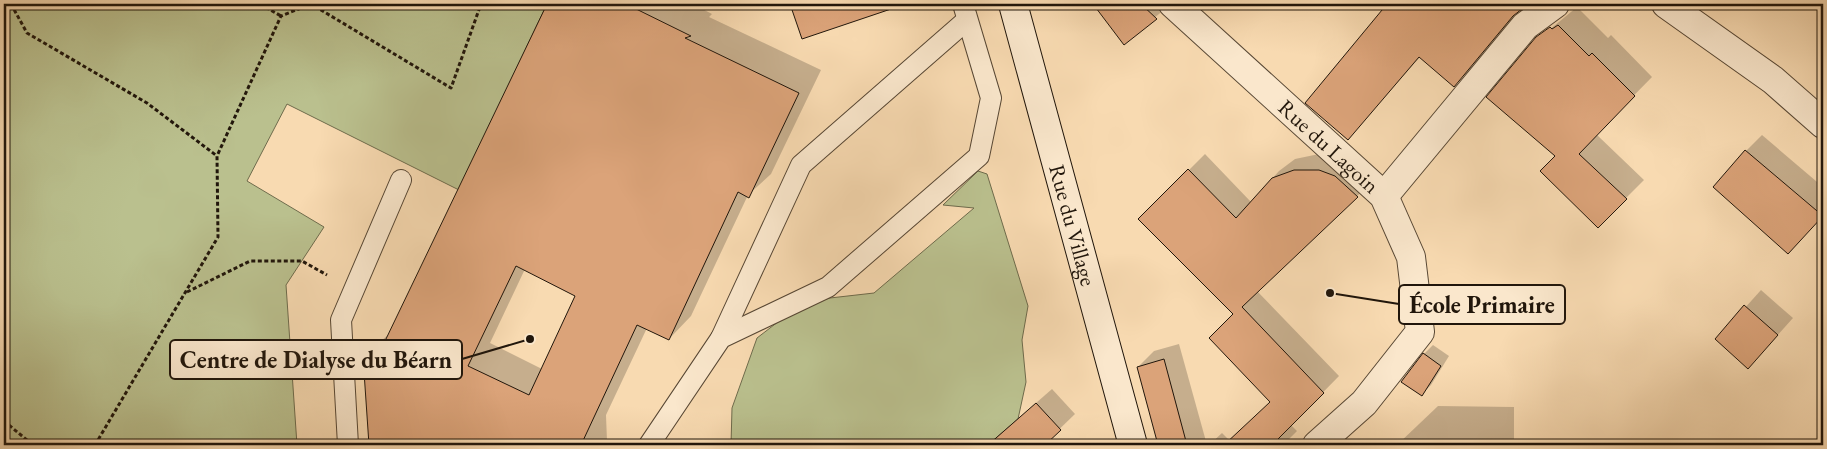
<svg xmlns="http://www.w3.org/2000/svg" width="1827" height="449" font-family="'EB Garamond',serif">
<rect width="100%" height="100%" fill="#f8dab1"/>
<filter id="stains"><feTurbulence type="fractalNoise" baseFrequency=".004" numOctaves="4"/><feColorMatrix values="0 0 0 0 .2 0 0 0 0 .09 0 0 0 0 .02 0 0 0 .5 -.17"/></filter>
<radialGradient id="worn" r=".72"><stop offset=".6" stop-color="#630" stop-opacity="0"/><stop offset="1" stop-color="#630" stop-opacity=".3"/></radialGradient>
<!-- green -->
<g fill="#bac08e" stroke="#6e6b4c">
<polygon points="4,4 547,4 459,190 287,104 247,181 324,227 286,285 297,445 4,445"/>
<polygon points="978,171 987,174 1028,306 1022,340 1026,382 1018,419 988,445 731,445 732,408 757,338 783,318 810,303 830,298 874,293 974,208 943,205"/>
</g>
<!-- shadow -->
<g fill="#0003" fill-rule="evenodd">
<path d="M549,4H693L712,14L709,17L821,70L771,174L748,195L691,316L669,339L647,328L606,415L607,441L603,445H370L364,357L391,332ZM525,269L577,295L542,369L490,343Z"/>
<polygon points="768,4 789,4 770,10"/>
<polygon points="791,4 878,4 855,20 803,37"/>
<polygon points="1094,4 1171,4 1124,43"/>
<polygon points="1388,4 1525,4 1473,67 1454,86 1420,57 1348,138"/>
<polygon points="1577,7 1608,38 1611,35 1652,77 1596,134 1644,180 1598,226 1556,155 1542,36"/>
<polygon points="1762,135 1823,187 1823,215 1788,253 1746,151"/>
<polygon points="1205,154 1251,202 1279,171 1295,159 1319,154 1373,181 1257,291 1339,376 1291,425 1297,431 1283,445 1209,445 1222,433 1230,441 1271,402 1234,314 1140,219"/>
<polygon points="1761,290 1793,318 1748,368 1717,339"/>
<polygon points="1179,344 1207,445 1159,445 1138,367 1154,351"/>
<polygon points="1433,345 1449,356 1431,385 1422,394 1424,354"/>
<polygon points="1052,389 1075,414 1043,445 988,445"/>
<polygon points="1438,406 1514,407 1514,445 1397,445"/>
</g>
<!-- building -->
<g fill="#dba379" stroke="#21160b" fill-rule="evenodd">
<path d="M547,4H626L691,36L685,38L799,93L749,198L738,192L669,340L637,325L581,445H369L363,357L385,341ZM516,266L575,296L529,395L468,366Z"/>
<polygon points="790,4 890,4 891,9 802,39"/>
<polygon points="1093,4 1141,4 1157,19 1124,45"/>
<polygon points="1387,4 1527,5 1513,16 1454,87 1419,57 1348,140 1305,103"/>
<polygon points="1558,25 1589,56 1592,53 1635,96 1579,154 1627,199 1598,228 1540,171 1555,156 1486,97 1536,37 1550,27 1552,29"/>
<polygon points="1745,150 1823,216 1788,254 1713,187"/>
<polygon points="1188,169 1236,218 1272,178 1294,170 1319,170 1335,176 1358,197 1242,307 1324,393 1272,445 1224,445 1270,402 1209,338 1233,314 1138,219"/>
<polygon points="1744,305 1778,335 1748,369 1715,339"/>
<polygon points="1423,353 1441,366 1422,396 1401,382"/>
<polygon points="1164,359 1187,445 1158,445 1137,367"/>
<polygon points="1036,403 1061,430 1045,445 988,445"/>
</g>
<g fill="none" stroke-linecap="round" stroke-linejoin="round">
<!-- lane casing -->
<g stroke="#574734" stroke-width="22">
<g id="lane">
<polyline points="721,338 801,165 967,20"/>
<polyline points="348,445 341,320 401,180"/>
<polyline points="649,445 721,338 828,287 979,156 991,98 963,4"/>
</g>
</g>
<!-- street casing -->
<g stroke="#574734" stroke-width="30">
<g id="street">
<path id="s1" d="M1173,4L1384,196L1411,257L1420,332L1364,403L1317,445"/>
<polyline points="1666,4 1773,80 1823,124"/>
<polyline points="1384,196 1525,26 1555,4"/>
</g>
</g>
<!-- secondary casing -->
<g stroke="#21160b" stroke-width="30">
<g id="secondary">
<path id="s2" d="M1013,4L1133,445"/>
</g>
</g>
<!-- path -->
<g stroke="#21160b" stroke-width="3" stroke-dasharray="4 2.5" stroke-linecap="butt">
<polyline points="11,4 27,33 147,103 217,156"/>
<polyline points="260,4 281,16"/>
<polyline points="187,292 250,261 302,261 327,275"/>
<polyline points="4,421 33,445"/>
<polyline points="95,445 218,237 217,156 281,16 311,4 451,88 481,4"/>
</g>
<!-- lane -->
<use href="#lane" stroke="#fae7cc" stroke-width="20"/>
<!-- street -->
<use href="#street" stroke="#fae7cc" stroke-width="28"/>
<!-- secondary -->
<use href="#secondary" stroke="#fae7cc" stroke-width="28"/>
</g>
<g text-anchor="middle" stroke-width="4" stroke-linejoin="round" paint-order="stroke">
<!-- street labels -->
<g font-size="22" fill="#21160b" stroke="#fae7cc">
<text dy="8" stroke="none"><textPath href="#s1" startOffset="211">Rue du Lagoin</textPath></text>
<text dy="8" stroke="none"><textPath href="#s2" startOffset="229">Rue du Village</textPath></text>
</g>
</g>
<!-- callouts -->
<path fill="none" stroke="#21160b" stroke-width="2" d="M1330 293L1399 304M530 339L462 359"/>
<g fill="#21160b" stroke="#fae7cc" stroke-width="2">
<circle cx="1330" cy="293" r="5"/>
<circle cx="530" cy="339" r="5"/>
</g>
<g fill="#fae7cc" stroke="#21160b" stroke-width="2">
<rect x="1399" y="285" width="166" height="39" rx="5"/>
<rect x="170" y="340" width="292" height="39" rx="5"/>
</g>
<g font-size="24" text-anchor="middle" font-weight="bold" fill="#21160b">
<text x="1482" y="313">École Primaire</text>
<text x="316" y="368">Centre de Dialyse du Béarn</text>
</g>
<!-- margin -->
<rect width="1827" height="449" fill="none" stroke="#f8dab1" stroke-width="20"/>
<rect x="5" y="5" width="1817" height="439" fill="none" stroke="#21160b" stroke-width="2.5"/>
<rect x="10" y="10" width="1807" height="429" fill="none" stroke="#21160b"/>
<rect width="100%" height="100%" filter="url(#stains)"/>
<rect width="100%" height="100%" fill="url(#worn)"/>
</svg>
